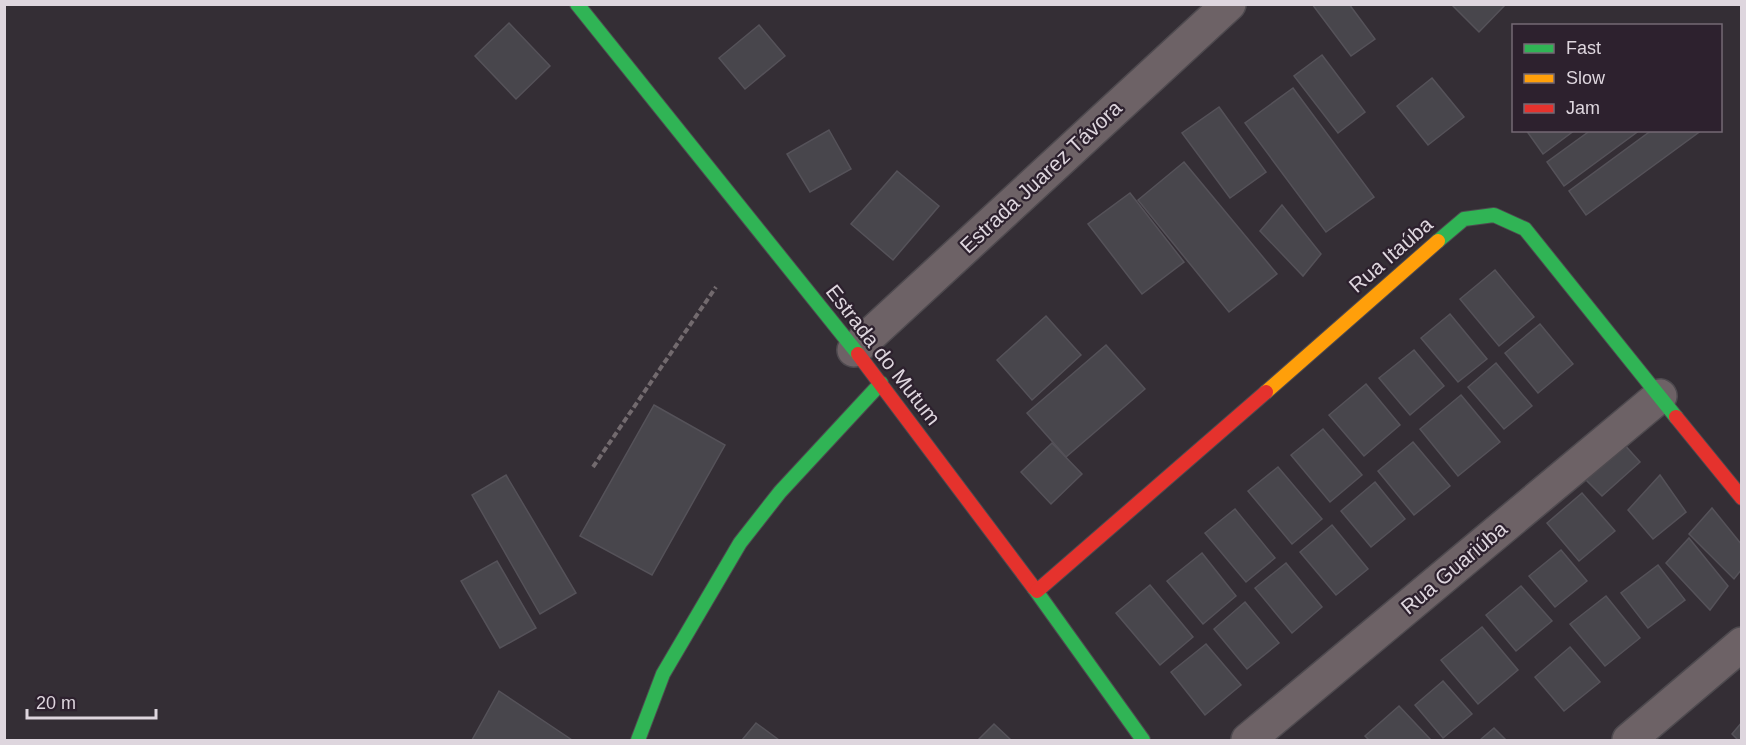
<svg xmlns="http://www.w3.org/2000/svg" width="1746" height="745" font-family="Helvetica,sans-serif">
<rect width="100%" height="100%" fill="#342e35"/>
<!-- building -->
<g fill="#48464c" stroke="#555259" stroke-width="1.5">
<polygon points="1312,4 1349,4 1375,39 1351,56"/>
<polygon points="1451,4 1506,4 1479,32"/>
<polygon points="509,23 550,66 516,99 475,56"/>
<polygon points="759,25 785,56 745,89 719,58"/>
<polygon points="1322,55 1365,112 1338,133 1294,76"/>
<polygon points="1432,78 1464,117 1428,145 1397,106"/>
<polygon points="1293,88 1374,197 1326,232 1245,123"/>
<polygon points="1219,107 1266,172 1230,198 1182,133"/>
<polygon points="829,130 851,169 810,192 787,154"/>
<polygon points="1526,130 1575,130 1543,154"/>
<polygon points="1591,130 1640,130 1564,186 1547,162"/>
<polygon points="1652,130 1702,130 1586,215 1569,191"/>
<polygon points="1184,162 1277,274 1229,312 1138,200"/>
<polygon points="897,171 939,206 893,260 851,224"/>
<polygon points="1130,193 1184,262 1142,294 1088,224"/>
<polygon points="1282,205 1321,254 1303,276 1260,231"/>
<polygon points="1495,270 1534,317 1499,346 1460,299"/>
<polygon points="1450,314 1487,359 1458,382 1421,338"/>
<polygon points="1046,316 1081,355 1032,400 997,360"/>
<polygon points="1540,324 1573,364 1538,393 1505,353"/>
<polygon points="1106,345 1145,389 1066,457 1027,413"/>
<polygon points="1414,350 1444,386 1410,415 1379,378"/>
<polygon points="1496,363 1532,406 1504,429 1468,387"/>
<polygon points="1366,384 1400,425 1364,456 1329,415"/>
<polygon points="1461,395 1500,442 1458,476 1420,429"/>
<polygon points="654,405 725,445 652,575 580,536"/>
<polygon points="1323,429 1362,475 1330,502 1291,455"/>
<polygon points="1413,442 1450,486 1414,515 1378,471"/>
<polygon points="1622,442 1640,462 1602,496 1583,477"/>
<polygon points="1052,443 1082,474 1051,504 1021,472"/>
<polygon points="1278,467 1322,519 1292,544 1248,491"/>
<polygon points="506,475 576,593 540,614 472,495"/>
<polygon points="1660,475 1686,512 1653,539 1628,510"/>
<polygon points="1375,482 1405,519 1371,547 1341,511"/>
<polygon points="1582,493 1615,531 1579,561 1547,523"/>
<polygon points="1712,508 1742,545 1742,569 1734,579 1689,534"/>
<polygon points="1235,509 1275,558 1246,582 1205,533"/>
<polygon points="1332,525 1368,569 1336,595 1300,552"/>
<polygon points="1689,538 1728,586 1710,610 1666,563"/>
<polygon points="1561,550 1587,581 1555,607 1529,576"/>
<polygon points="1202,553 1236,596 1203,624 1167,581"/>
<polygon points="497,561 536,628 500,648 461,581"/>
<polygon points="1286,563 1322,607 1292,633 1255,588"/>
<polygon points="1658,565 1685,600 1648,628 1621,593"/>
<polygon points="1150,585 1193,637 1160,665 1116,613"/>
<polygon points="1521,586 1552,621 1516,651 1486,615"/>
<polygon points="1606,596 1640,638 1605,666 1570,624"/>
<polygon points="1245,602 1279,643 1247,669 1214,629"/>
<polygon points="1482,627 1518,670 1478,704 1441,660"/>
<polygon points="1206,644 1241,685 1205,715 1171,672"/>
<polygon points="1570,647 1600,682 1564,711 1535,677"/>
<polygon points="1443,681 1472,714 1443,738 1415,705"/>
<polygon points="499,691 572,740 472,740"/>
<polygon points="1399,706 1431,740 1369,740 1365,736"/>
<polygon points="1742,722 1742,740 1738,740 1732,734"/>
<polygon points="756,723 779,740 742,740"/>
<polygon points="994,724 1011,740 978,740"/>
<polygon points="1494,728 1506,740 1480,740"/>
</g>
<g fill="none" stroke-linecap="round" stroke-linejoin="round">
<!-- street casing -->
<g stroke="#4e4a4f" stroke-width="36">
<g id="street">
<polyline points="854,350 1229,4"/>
<polyline points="1248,740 1660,396"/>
<polyline points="1629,740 1742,644"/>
</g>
</g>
<!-- fast casing -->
<g stroke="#4e4a4f" stroke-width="16">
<g id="fast">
<polyline points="577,4 858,354"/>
<polyline points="1438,241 1464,219 1494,215 1525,229 1676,417"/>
<polyline points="1034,588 1143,740"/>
<polyline points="638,740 663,674 740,543 780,492 881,383"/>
</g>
</g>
<!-- slow casing -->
<g stroke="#4e4a4f" stroke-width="16">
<polyline id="slow" points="1266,392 1438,241"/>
</g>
<!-- jam casing -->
<g stroke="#4e4a4f" stroke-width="16">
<g id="jam">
<polyline points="858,354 1034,588"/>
<polyline points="1676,417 1742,498"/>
<polyline points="1037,591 1266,392"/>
</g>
</g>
<!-- path -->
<polyline stroke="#726a6e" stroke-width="4" stroke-dasharray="6 3" stroke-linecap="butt" points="593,467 716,287"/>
<!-- street -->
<use href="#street" stroke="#6d6266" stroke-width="33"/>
<!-- fast -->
<use href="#fast" stroke="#30b455" stroke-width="14"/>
<!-- slow -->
<use href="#slow" stroke="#ff9f0a" stroke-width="14"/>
<!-- jam -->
<use href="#jam" stroke="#e5322d" stroke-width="14"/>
</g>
<g text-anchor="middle" stroke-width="4.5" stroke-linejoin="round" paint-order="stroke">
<!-- street labels -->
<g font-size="21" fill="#ded6de" stroke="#2d212e">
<text transform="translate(1041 177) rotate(-43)" y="7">Estrada Juarez Távora</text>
<text transform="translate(1391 255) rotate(-41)" y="7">Rua Itaúba</text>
<text transform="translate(883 355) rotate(52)" y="7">Estrada do Mutum</text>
<text transform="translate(1454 568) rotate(-40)" y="7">Rua Guariúba</text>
</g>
</g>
<!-- border -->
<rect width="1746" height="745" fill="none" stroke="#ded6de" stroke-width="12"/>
<!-- legend -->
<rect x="1512" y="24" width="210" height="108" fill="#2d212e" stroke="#746974" stroke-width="1.5"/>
<rect x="1524" y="44" width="30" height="9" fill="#30b455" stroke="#746974" stroke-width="1.5"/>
<text x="1566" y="54" font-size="18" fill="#ded6de">Fast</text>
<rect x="1524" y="74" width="30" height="9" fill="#ff9f0a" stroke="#746974" stroke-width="1.5"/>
<text x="1566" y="84" font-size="18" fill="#ded6de">Slow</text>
<rect x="1524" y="104" width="30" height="9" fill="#e5322d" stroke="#746974" stroke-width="1.5"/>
<text x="1566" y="114" font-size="18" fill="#ded6de">Jam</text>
<!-- scale -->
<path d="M27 709v9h129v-9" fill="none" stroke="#ded6de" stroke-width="3"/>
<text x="36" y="709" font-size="18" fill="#ded6de" stroke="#2d212e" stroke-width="4.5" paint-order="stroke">20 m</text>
</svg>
